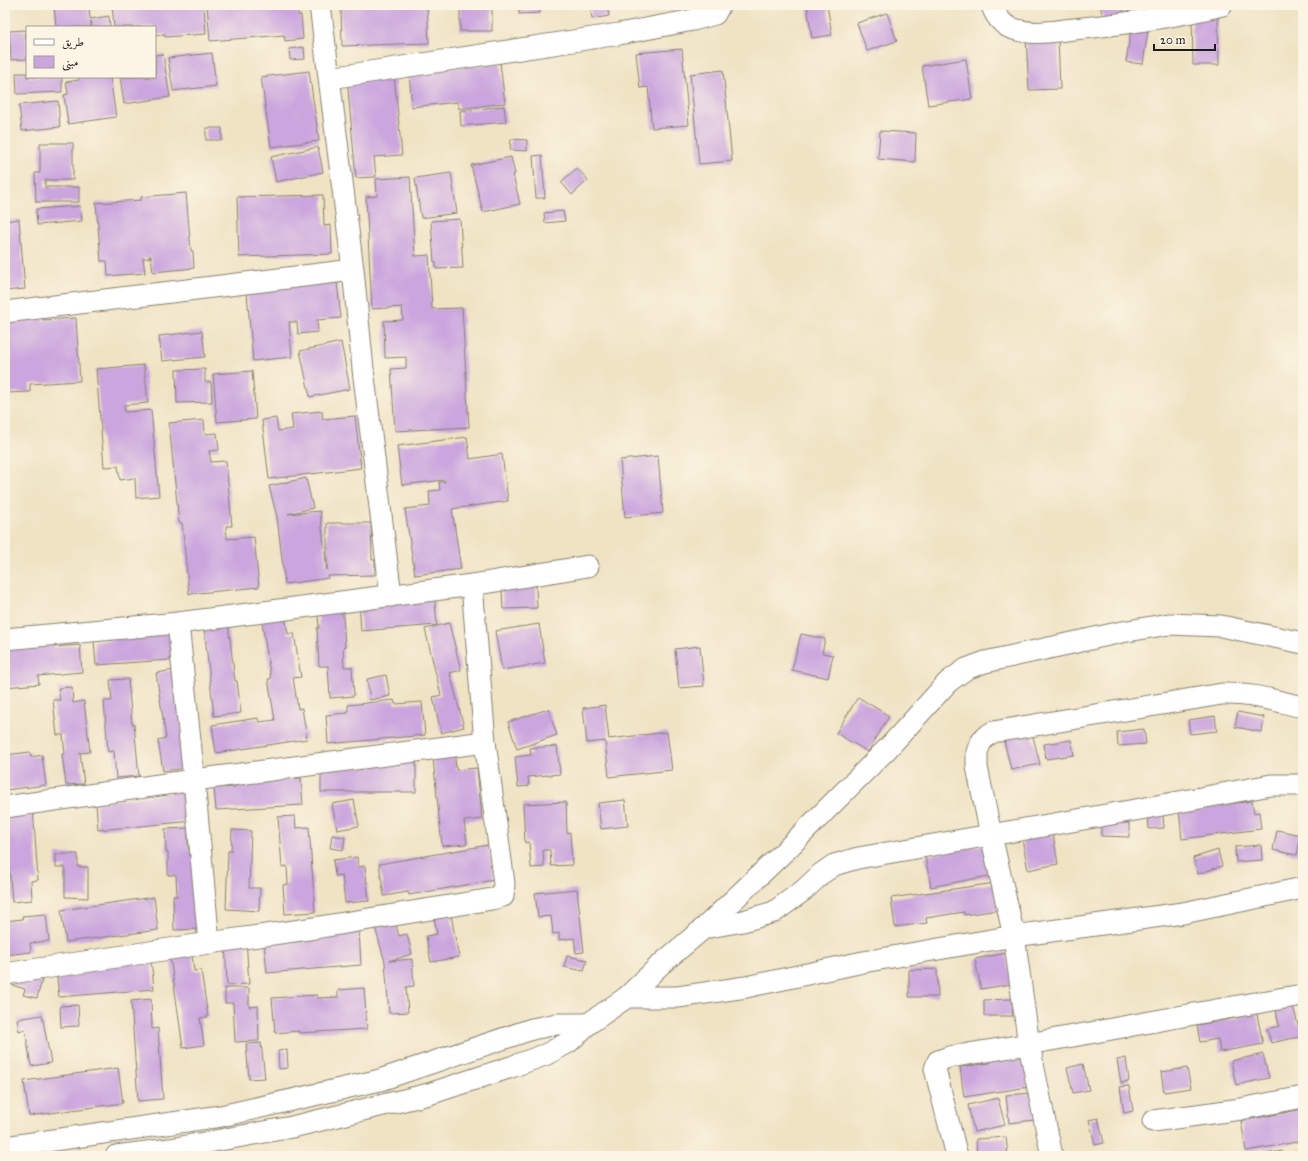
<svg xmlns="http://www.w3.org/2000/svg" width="1308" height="1161" font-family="'IM FELL Great Primer',Amiri,serif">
<rect width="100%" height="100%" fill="#fcf5e5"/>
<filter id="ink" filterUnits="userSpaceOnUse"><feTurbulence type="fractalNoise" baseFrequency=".025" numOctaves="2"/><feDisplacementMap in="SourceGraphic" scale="8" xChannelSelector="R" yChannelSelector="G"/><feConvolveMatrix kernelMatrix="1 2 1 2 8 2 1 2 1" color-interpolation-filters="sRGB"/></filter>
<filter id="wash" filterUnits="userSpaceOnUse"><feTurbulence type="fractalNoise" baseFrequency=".012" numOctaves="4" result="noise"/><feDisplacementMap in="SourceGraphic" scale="16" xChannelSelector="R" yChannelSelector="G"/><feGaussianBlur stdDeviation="0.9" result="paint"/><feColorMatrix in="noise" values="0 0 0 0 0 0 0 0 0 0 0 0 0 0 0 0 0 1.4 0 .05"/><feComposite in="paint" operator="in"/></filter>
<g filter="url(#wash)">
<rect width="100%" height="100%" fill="#f0e3c4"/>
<g id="blocks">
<!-- building -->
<g fill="#caa5de">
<polygon points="54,5 89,5 90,19 109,16 110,27 92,27 91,21 91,27 56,27"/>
<polygon points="112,5 204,5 206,34 165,37 165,34 155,35 155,27 114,27"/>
<polygon points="207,5 298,5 298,15 301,15 303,39 285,41 284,35 210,41"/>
<polygon points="341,5 427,5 429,43 342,46"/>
<rect x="460" y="5" width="32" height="26"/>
<polygon points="507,5 540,5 540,13 519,14 519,7 507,7"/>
<polygon points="590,5 607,5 609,16 592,19"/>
<polygon points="807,5 827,5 832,35 812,38"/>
<polygon points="1100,5 1122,5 1126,20 1105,25"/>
<polygon points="887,13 897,41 867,51 857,23"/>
<polygon points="1192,15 1218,15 1219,65 1193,65"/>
<polygon points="1131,28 1148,30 1143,64 1126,62"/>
<polygon points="25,30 26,40 27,40 27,59 11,60 9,31"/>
<polygon points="1058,37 1060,89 1029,90 1026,38"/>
<polygon points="304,47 305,59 290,60 289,49"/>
<polygon points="682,49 689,125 652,128 648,87 640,88 636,53"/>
<polygon points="212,53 216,86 173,91 168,58"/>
<polygon points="163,54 170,97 124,104 120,77 155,77 155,55"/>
<polygon points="966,59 972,99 928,105 922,66"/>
<polygon points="500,63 505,103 459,109 458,102 412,107 409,73"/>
<polygon points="723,70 732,161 699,164 690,74"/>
<polygon points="309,71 319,141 271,147 261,77"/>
<polygon points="16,73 27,73 27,77 62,77 62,92 17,94"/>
<polygon points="394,75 402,155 374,157 376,177 356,178 347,78"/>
<polygon points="79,77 110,77 116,117 68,124 64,95 68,94 66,82 79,80"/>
<polygon points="58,101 60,127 22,131 19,105"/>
<polygon points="504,106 506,122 461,126 460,111"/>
<rect x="206" y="128" width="16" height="12"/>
<polygon points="880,131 916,133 915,162 878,159"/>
<polygon points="511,139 527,140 527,151 510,150"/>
<polygon points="40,143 73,143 73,180 45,180 45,187 79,187 79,202 36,202 35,173 40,173"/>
<polygon points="318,147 323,172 276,182 271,157"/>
<polygon points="5,155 7,155 8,170 5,170"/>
<polygon points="542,155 545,198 536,198 533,156"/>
<polygon points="511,157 515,174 513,175 520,204 483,212 471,165"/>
<polygon points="577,168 588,180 572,195 561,182"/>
<polygon points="5,172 7,172 9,199 5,199"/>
<polygon points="451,173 457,213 421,218 415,178"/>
<polygon points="410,177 415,256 429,255 432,309 462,308 469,427 395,431 391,369 406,368 406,357 385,358 384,321 403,320 402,307 372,309 366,197 377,196 376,179"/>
<polygon points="186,193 191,251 193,251 194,268 153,272 151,256 149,256 150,258 143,258 145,273 108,276 107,261 101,261 96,203 141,200 141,197"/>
<polygon points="323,195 324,226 331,225 332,254 239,257 237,197"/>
<polygon points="80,206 82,221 37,225 36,209"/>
<polygon points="563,211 565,221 545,223 544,213"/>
<polygon points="19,219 25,289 5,291 5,221"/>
<polygon points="460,219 463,268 436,269 436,262 434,262 431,221"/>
<polygon points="336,274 341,318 317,320 318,332 298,334 297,322 289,322 292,357 253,361 246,282"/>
<polygon points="43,317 43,320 76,318 80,381 30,384 30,392 5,393 5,319"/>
<polygon points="202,331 205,357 162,361 159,336"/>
<polygon points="341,342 350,389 310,397 300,351"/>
<polygon points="144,365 148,403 124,405 125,412 151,410 159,496 136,498 135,478 120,480 118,466 104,467 96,369"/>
<polygon points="205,369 205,382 211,382 212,402 177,403 176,370"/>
<polygon points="252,371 256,419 217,422 213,374"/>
<polygon points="322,411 323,419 355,416 361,468 269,479 262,420 276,418 278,431 293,429 291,414"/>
<polygon points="204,420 205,434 217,433 219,450 209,451 211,462 226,461 232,526 226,526 227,539 254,537 259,587 189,594 182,523 179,523 169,423"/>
<polygon points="467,437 470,459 502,454 508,501 452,509 461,569 415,575 405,509 430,506 429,491 440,490 439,482 445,482 444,480 402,485 397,446"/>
<polygon points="658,456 663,513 625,517 620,460"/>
<polygon points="306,478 313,508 288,514 320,511 327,570 327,523 371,523 372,560 375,560 375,575 328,576 329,578 285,584 277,517 269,486"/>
<polygon points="535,568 537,608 503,609 501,570"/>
<polygon points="434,592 437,625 361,631 359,601"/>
<polygon points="342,600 345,647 343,648 344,667 352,667 354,696 330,698 328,666 319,666 317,628 319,628 317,601"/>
<polygon points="283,606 288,634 294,633 301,677 293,678 298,709 302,708 307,739 216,753 212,725 258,718 259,722 275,720 268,679 271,679 260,610"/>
<polygon points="227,615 235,681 237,681 241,713 214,716 203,618"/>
<polygon points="449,623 461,670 450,673 464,727 441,733 433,697 441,695 425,629"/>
<polygon points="539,624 545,663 502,670 495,631"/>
<polygon points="113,628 181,631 183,659 96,665 94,641 114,640"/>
<polygon points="801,634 825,639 822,653 833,655 828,678 792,670"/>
<polygon points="54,642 54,647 80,645 82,672 38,676 39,684 5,687 5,646"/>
<polygon points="700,646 704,686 679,688 675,649"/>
<polygon points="175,670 187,768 163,771 158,740 166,738 156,673"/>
<polygon points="386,675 390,696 370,700 367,679"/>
<polygon points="128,679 132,724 134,724 139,776 116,778 114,751 108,752 104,701 112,701 110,680"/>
<polygon points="72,687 73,703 84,701 90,752 80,753 84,784 66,785 62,754 65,754 63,735 57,735 53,700 60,700 58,688"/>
<polygon points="858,697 889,716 868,752 836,733"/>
<polygon points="394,700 395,704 422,702 425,735 328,744 326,715 348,713 348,705"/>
<polygon points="605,705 609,739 667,732 672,770 609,777 605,741 587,743 583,708"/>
<polygon points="548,709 557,735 517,749 508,722"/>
<polygon points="1238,712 1264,717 1262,732 1235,727"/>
<polygon points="1215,716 1217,731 1190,734 1188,720"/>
<polygon points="1031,729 1040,764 1011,770 1003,736"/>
<polygon points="1144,729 1146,744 1118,746 1117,732"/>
<polygon points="1071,740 1074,755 1046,759 1044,744"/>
<polygon points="454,746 456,770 477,768 482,819 464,821 467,844 442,846 432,748"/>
<polygon points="557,746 560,774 528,777 529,786 518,787 515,757 531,755 530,748"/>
<polygon points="30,752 31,757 42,755 46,785 5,790 5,755"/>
<rect x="321" y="762" width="95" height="30"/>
<polygon points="235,775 279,779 301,778 303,805 216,810 214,788 235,787"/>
<polygon points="191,790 194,821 98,830 96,803"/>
<polygon points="354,800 359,826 337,830 332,804"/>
<polygon points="625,800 628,826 601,829 598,803"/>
<polygon points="1252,801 1254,813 1259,812 1261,829 1182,839 1179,810"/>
<polygon points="566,802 567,833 570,832 572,865 551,866 550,850 543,850 544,867 531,868 529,842 525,843 523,804"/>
<polygon points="33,808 38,880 31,881 32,900 12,902 8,852 6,853 5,810"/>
<polygon points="1163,815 1164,828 1149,829 1148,816"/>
<polygon points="295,816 296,828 309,827 315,912 285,914 283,885 288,884 287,866 282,867 278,817"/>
<polygon points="1101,823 1129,823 1129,837 1101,836"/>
<polygon points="188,828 188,849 199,849 198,929 174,930 173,896 177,896 176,875 168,875 168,852 166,852 165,829"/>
<polygon points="232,830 251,831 249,888 260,888 259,911 226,909 228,851 231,851"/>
<polygon points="1277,830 1301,835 1297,855 1273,850"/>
<polygon points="1053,834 1058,864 1028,870 1022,839"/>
<polygon points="332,835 345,837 343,850 330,848"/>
<polygon points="988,844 994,875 931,887 925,856"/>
<polygon points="488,845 494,880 409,895 408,892 384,896 379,864"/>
<polygon points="1261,845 1262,860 1236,862 1235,847"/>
<polygon points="1218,850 1222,866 1198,874 1193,858"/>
<polygon points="56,854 78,854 78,867 88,867 88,898 65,897 65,867 56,867"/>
<polygon points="357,857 358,867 365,866 369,901 345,903 342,875 335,876 333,860"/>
<polygon points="995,883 999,910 964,915 964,912 926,918 927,923 895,927 891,898"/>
<polygon points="577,889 584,952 576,953 574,938 559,940 559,933 553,934 551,916 538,917 535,893"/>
<polygon points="154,897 158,930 66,942 61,910"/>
<polygon points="450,910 459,957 431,962 426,936 437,934 433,913"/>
<polygon points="46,914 49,941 30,943 31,952 5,955 5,921 23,919 22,916"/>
<polygon points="395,921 399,936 407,934 412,954 389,961 412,959 414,986 406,987 408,1012 389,1013 385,962 375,927"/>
<polygon points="359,930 361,965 267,973 264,943"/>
<polygon points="246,939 249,984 227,985 225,940"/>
<polygon points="191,946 194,971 201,970 208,1017 200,1018 204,1045 183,1048 169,949"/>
<polygon points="1006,953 1012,984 981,989 975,959"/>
<polygon points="567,956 587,960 584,971 564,967"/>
<polygon points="151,959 154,989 59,997 56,968"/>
<polygon points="17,965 44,973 37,998 23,995 25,989 12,985"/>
<polygon points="937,969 938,997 909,997 909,970"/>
<polygon points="225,988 249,988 249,1007 258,1006 259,1041 235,1042 233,1003 225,1003"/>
<polygon points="364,988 367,1029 299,1033 299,1031 275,1033 272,998 317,995 317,998 338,997 338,990"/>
<polygon points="151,999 152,1029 158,1028 163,1099 138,1101 131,1001"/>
<polygon points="1012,999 1013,1016 984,1016 984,1000"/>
<polygon points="78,1005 79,1026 61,1027 60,1006"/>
<polygon points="1293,1006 1298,1025 1303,1024 1303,1036 1271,1043 1267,1029 1279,1026 1276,1010"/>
<polygon points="1257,1014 1263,1044 1220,1052 1218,1039 1200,1042 1197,1025"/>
<polygon points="42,1015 51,1063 31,1066 25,1029 19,1031 17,1019"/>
<polygon points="261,1043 265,1078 249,1079 246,1044"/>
<polygon points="287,1050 288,1068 279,1069 278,1051"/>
<polygon points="1263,1054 1269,1078 1236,1085 1231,1061"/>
<polygon points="1024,1055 1029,1087 964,1097 960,1067 990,1063 990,1060"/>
<polygon points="1126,1058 1129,1081 1121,1083 1117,1060"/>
<polygon points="1083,1064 1089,1090 1073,1093 1067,1068"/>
<polygon points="118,1068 123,1103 29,1116 24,1081"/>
<polygon points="1187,1068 1191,1088 1164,1092 1161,1072"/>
<polygon points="1129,1086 1133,1111 1124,1113 1120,1087"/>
<polygon points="1032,1093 1035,1120 1009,1123 1006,1095"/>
<polygon points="998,1098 1005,1125 974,1132 968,1105"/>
<polygon points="5,1100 6,1100 8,1119 5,1119"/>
<polygon points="1303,1109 1303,1141 1246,1151 1241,1121"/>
<polygon points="1098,1118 1104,1143 1095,1145 1089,1120"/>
<polygon points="1006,1137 1008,1156 977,1156 976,1139"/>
<polygon points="1303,1150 1303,1156 1297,1156 1296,1151"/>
<polygon points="1282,1151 1283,1156 1259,1156 1259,1155"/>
</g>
</g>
</g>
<g filter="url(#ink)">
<use href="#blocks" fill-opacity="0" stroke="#868070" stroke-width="1"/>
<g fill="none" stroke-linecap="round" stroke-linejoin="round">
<!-- minor casing -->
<g stroke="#868070" stroke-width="23">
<g id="minor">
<polyline points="320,5 353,270 363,369 391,596"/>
<path d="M992,5C994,14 1002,25 1011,28C1031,36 1054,31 1074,29C1124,24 1174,17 1222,5"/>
<polyline points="330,78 619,34 693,20 715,14 720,5"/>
<polyline points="5,312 353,270"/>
<polyline points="178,623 194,780 209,943"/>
<polyline points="5,639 178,623 472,585 588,566"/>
<polyline points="5,807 194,780 485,742"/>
<polyline points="704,928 743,921 774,912 804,890 821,874 834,865 858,858 1135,810 1271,785 1303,785"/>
<polyline points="5,974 209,943 308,929 492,899 503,896 504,883 485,742 472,585"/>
<polyline points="627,997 678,997 746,987 863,962 1014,936 1183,913 1303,888"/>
<polyline points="1153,1121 1241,1109 1303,1097"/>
<polyline points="5,1147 221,1116 380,1080 532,1029 557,1024 588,1024"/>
<polyline points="116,1156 170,1149 292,1127 429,1094 511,1067 547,1054 569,1042 588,1024 627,997 660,965 704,928 786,850 889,747 948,682 966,669 985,662 1063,645 1122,632 1169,624 1221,626 1303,643"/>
<path d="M957,1156L935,1069L938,1061L949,1057C1068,1039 1185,1014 1303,995"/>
<path d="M1052,1156L1029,1045L1014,936L991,835L977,767V752L980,744L985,737L993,732L1222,694C1250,693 1276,701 1303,707"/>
</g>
</g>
<!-- minor -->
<use href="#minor" stroke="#fff" stroke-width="21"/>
</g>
</g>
<!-- margin -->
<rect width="1308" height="1161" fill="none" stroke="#fcf5e5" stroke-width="20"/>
<!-- legend -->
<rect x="26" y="26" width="130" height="52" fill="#fcf5e5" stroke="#a29e95"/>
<rect x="34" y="39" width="20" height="6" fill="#ffffff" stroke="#a29e95"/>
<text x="62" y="46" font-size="12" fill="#1c1c1c">طريق</text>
<rect x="34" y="56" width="20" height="12" fill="#caa5de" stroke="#a29e95"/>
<text x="62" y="66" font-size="12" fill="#1c1c1c">مبنى</text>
<!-- scale -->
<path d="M1154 44v6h61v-6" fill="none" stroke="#1c1c1c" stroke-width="2"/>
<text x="1160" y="44" font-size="12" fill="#1c1c1c" stroke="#fcf5e5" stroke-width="3" paint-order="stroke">20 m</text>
</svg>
